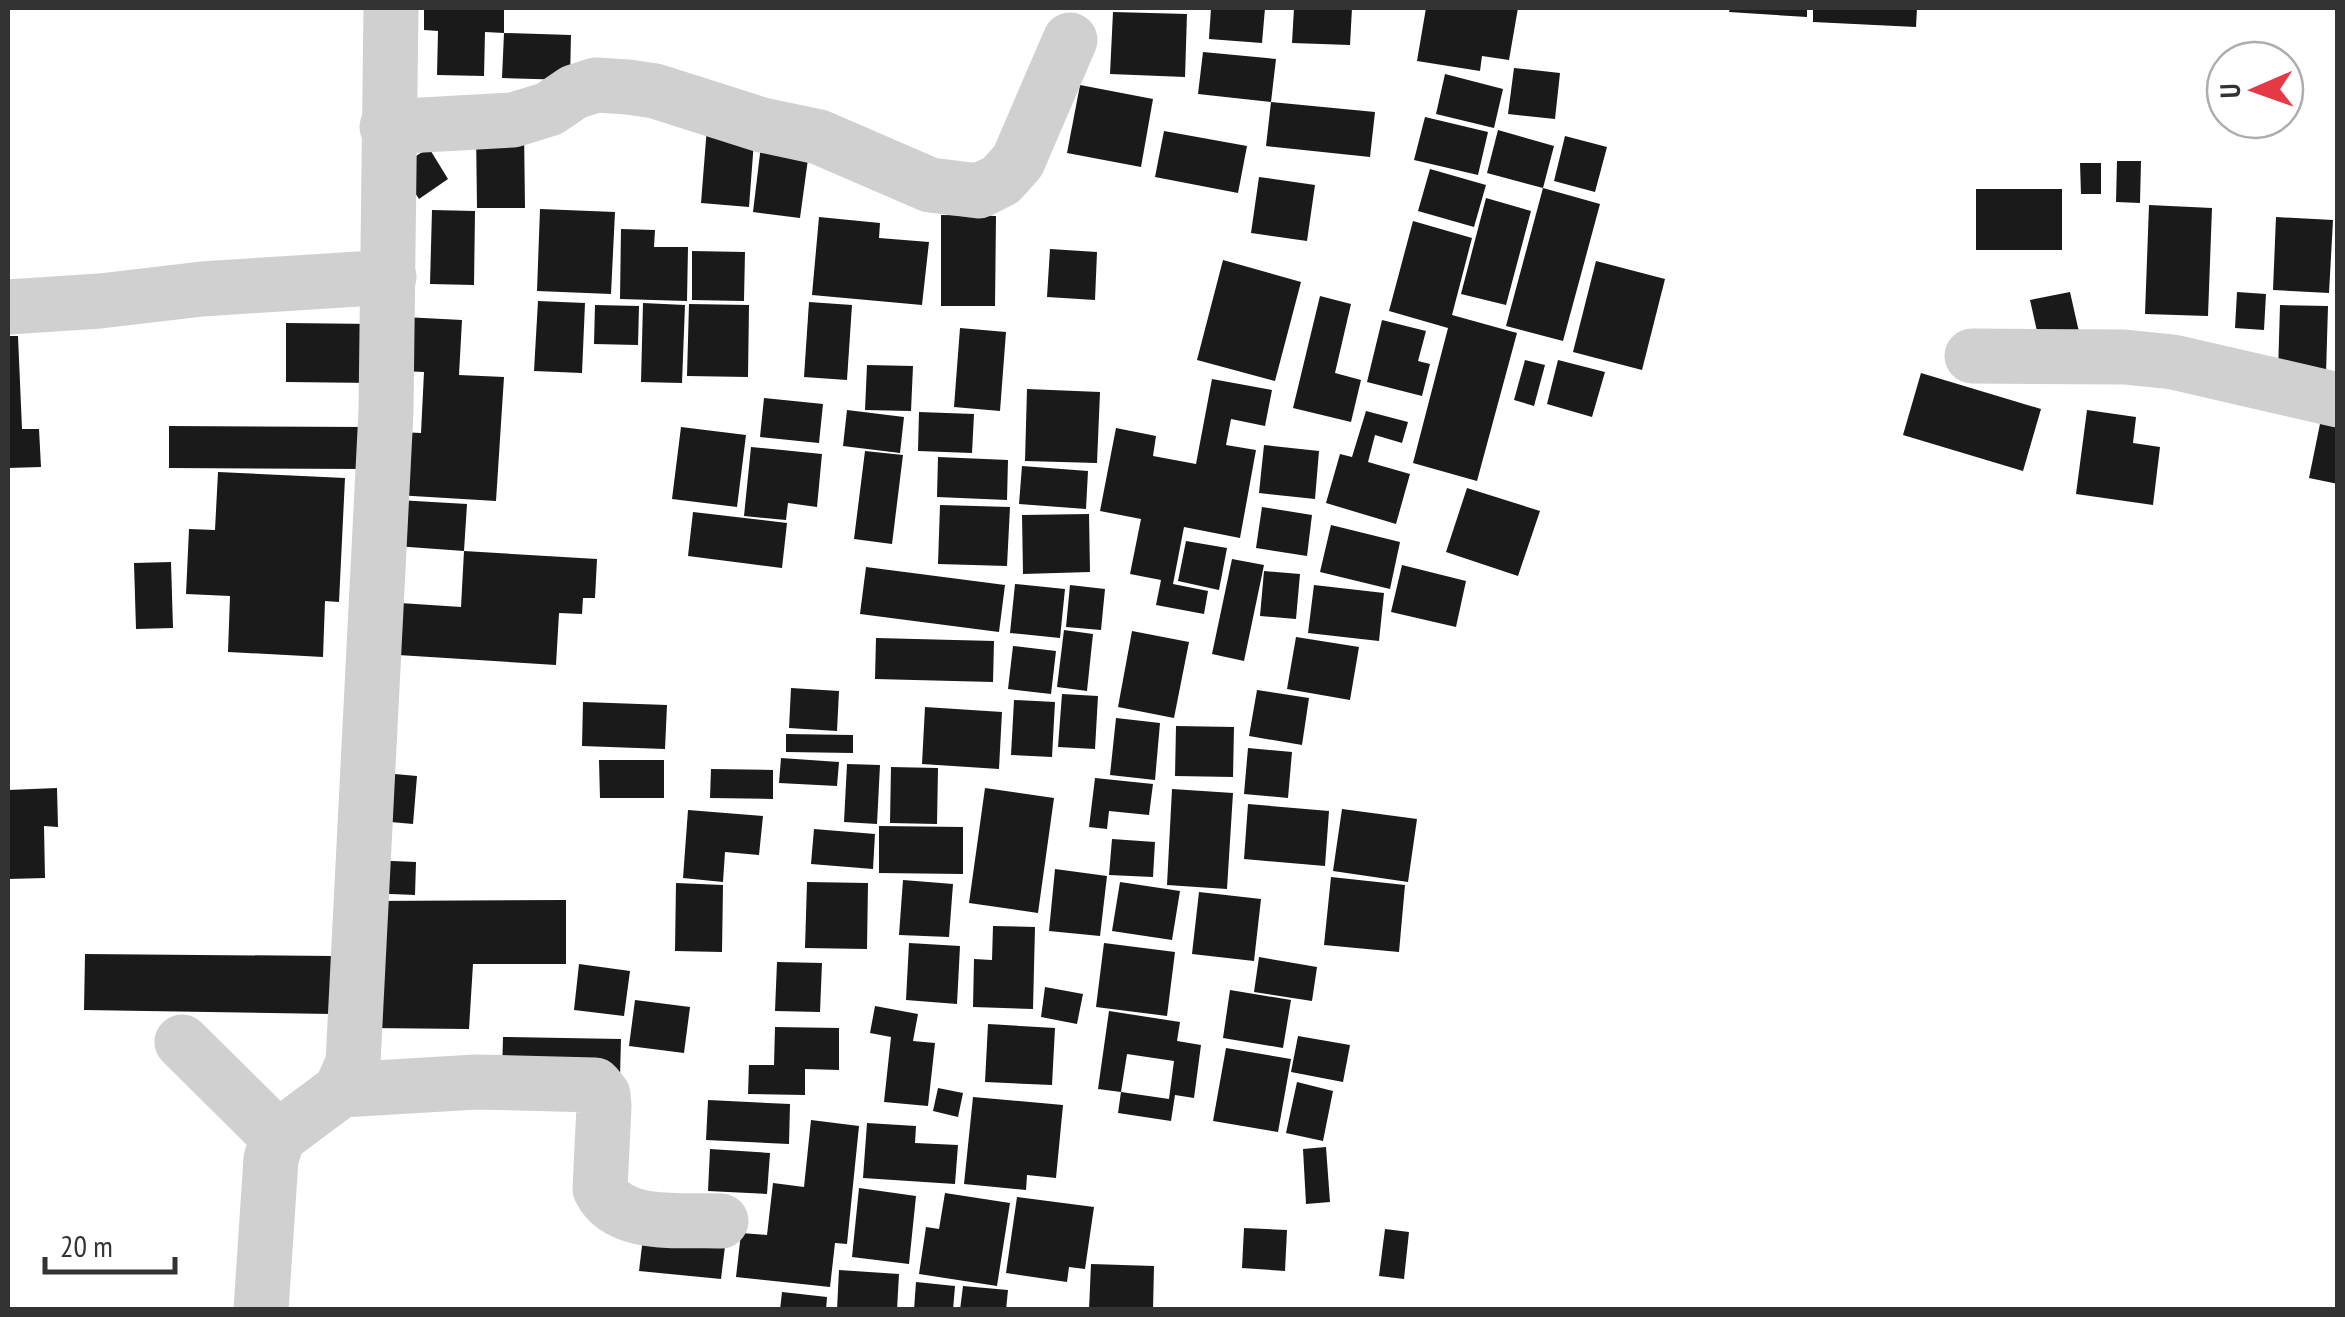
<svg xmlns="http://www.w3.org/2000/svg" width="2345" height="1317" font-family="'PT Sans Narrow',sans-serif">
<rect width="100%" height="100%" fill="#fff"/>
<!-- building -->
<g fill="#1a1a1a">
<polygon points="424,8 504,8 504,33 571,35 570,80 502,78 504,33 485,32 484,76 437,75 438,31 424,30"/>
<polygon points="1211,8 1265,8 1262,43 1209,39"/>
<polygon points="1294,8 1352,8 1350,45 1292,43"/>
<polygon points="1426,8 1518,8 1509,60 1482,56 1480,71 1417,61"/>
<polygon points="1730,8 1807,8 1807,17 1729,12"/>
<polygon points="1813,8 1917,8 1916,27 1813,22"/>
<polygon points="1113,12 1187,14 1185,77 1110,74"/>
<polygon points="1203,52 1276,59 1271,102 1375,112 1370,157 1266,146 1271,102 1198,94"/>
<polygon points="1514,68 1560,73 1555,119 1508,114"/>
<polygon points="1445,74 1503,89 1494,128 1436,114"/>
<polygon points="1080,85 1153,99 1141,167 1067,153"/>
<polygon points="1425,117 1488,132 1478,175 1414,160"/>
<polygon points="707,127 754,141 749,207 701,203"/>
<polygon points="476,129 524,129 525,208 477,208"/>
<polygon points="1498,130 1554,146 1543,188 1487,173"/>
<polygon points="1164,131 1247,146 1238,193 1155,177"/>
<polygon points="1565,136 1607,147 1595,192 1554,181"/>
<polygon points="762,137 810,144 800,218 753,212"/>
<polygon points="429,148 448,179 419,199 398,167"/>
<polygon points="2117,161 2141,161 2140,203 2116,202"/>
<polygon points="2080,163 2101,163 2101,194 2081,194"/>
<polygon points="1430,169 1486,185 1474,227 1418,211"/>
<polygon points="1259,177 1315,185 1307,241 1251,233"/>
<polygon points="1543,188 1600,204 1563,341 1506,326"/>
<rect x="1976" y="189" width="86" height="61"/>
<polygon points="1486,198 1531,211 1506,305 1461,294"/>
<polygon points="2149,205 2212,208 2208,316 2145,314"/>
<polygon points="540,209 615,212 611,294 537,291"/>
<polygon points="432,210 475,211 474,285 430,284"/>
<polygon points="941,215 996,216 995,306 941,306"/>
<polygon points="819,217 880,223 879,238 929,242 922,305 812,295"/>
<polygon points="2276,217 2333,220 2329,293 2273,290"/>
<polygon points="1413,221 1472,238 1452,315 1517,333 1477,481 1413,463 1448,328 1389,311"/>
<polygon points="621,229 655,230 654,247 688,247 687,301 620,299"/>
<polygon points="1050,249 1097,252 1095,300 1047,297"/>
<polygon points="692,251 745,252 744,301 692,300"/>
<polygon points="1223,260 1301,282 1275,381 1197,360"/>
<polygon points="1596,261 1665,279 1642,370 1573,352"/>
<polygon points="2070,292 2079,332 2039,340 2030,300"/>
<polygon points="2237,292 2266,294 2264,330 2235,328"/>
<polygon points="1320,296 1351,304 1335,373 1361,380 1351,422 1293,408"/>
<polygon points="538,301 585,303 582,373 534,371"/>
<polygon points="809,302 852,305 847,380 804,377"/>
<polygon points="643,303 685,305 682,383 641,382"/>
<polygon points="689,304 749,305 748,377 687,376"/>
<polygon points="595,305 639,306 638,345 594,344"/>
<polygon points="2280,305 2328,306 2326,374 2278,373"/>
<polygon points="404,317 462,320 459,375 504,377 496,501 396,495 400,432 421,433 424,372 401,371"/>
<polygon points="1382,320 1426,331 1418,361 1430,364 1422,396 1367,382"/>
<polygon points="286,323 375,324 375,383 286,382"/>
<polygon points="960,328 1006,332 1000,411 954,407"/>
<polygon points="8,336 18,336 22,429 39,429 41,467 8,468"/>
<polygon points="1525,360 1545,365 1534,406 1514,400"/>
<polygon points="1558,360 1605,372 1592,417 1547,404"/>
<polygon points="867,365 913,366 911,411 865,410"/>
<polygon points="1921,373 2041,409 2023,471 1903,435"/>
<polygon points="1212,379 1272,390 1265,426 1231,419 1226,445 1256,450 1240,538 1184,527 1173,584 1208,591 1204,614 1156,605 1161,580 1130,574 1141,519 1100,511 1116,428 1156,436 1153,456 1196,464"/>
<polygon points="1027,389 1100,392 1097,463 1025,461"/>
<polygon points="764,398 823,404 819,443 760,437"/>
<polygon points="847,410 904,417 900,453 843,446"/>
<polygon points="2087,410 2136,417 2133,443 2160,447 2153,505 2076,494"/>
<polygon points="1366,411 1408,422 1402,443 1375,435 1368,462 1410,474 1396,524 1326,503 1340,454 1352,457"/>
<polygon points="919,412 974,414 972,453 918,451"/>
<polygon points="2321,419 2338,422 2338,484 2309,478"/>
<polygon points="169,426 367,427 366,469 169,468"/>
<polygon points="681,427 746,435 737,507 672,499"/>
<polygon points="1264,445 1319,451 1315,499 1259,493"/>
<polygon points="751,447 822,454 817,507 788,503 786,520 744,516"/>
<polygon points="865,451 903,455 892,544 854,539"/>
<polygon points="938,457 1008,460 1007,500 937,497"/>
<polygon points="1022,466 1088,471 1086,509 1019,504"/>
<polygon points="218,472 345,478 339,602 325,601 323,657 228,652 230,596 186,594 189,529 215,530"/>
<polygon points="1467,488 1540,511 1518,576 1446,552"/>
<polygon points="398,500 467,504 464,551 597,559 595,598 583,598 582,614 559,613 556,665 382,654 385,602 461,607 464,551 395,546"/>
<polygon points="940,505 1010,507 1007,566 938,564"/>
<polygon points="1262,507 1312,515 1307,556 1256,548"/>
<polygon points="693,512 787,523 782,568 688,556"/>
<polygon points="1089,514 1090,572 1023,574 1022,515"/>
<polygon points="1331,525 1400,542 1390,589 1320,572"/>
<polygon points="1186,541 1227,548 1219,590 1178,581"/>
<polygon points="1232,559 1264,565 1244,661 1212,654"/>
<polygon points="171,562 173,628 136,629 134,563"/>
<polygon points="1402,565 1466,581 1456,627 1391,612"/>
<polygon points="866,567 1005,585 999,632 860,614"/>
<polygon points="1264,571 1300,574 1296,619 1260,616"/>
<polygon points="1015,584 1065,589 1060,638 1010,633"/>
<polygon points="1070,585 1105,589 1101,630 1066,627"/>
<polygon points="1314,585 1384,593 1379,641 1308,633"/>
<polygon points="1064,630 1093,634 1087,691 1057,687"/>
<polygon points="1132,631 1189,642 1174,718 1118,707"/>
<polygon points="1296,637 1359,647 1350,700 1287,689"/>
<polygon points="876,638 994,641 993,682 875,679"/>
<polygon points="1013,646 1056,651 1051,694 1008,689"/>
<polygon points="791,688 839,691 837,731 789,728"/>
<polygon points="1257,690 1309,698 1302,745 1249,736"/>
<polygon points="1062,694 1098,696 1095,749 1058,747"/>
<polygon points="1014,700 1055,702 1052,757 1011,755"/>
<polygon points="583,702 667,705 665,749 582,746"/>
<polygon points="925,707 1002,712 999,769 922,764"/>
<polygon points="1116,718 1160,723 1155,780 1110,775"/>
<polygon points="1176,726 1234,727 1233,777 1175,776"/>
<polygon points="786,734 853,735 853,753 786,752"/>
<polygon points="1248,748 1292,752 1288,798 1244,794"/>
<polygon points="781,758 839,762 837,786 779,783"/>
<polygon points="599,760 664,760 664,798 600,798"/>
<polygon points="847,764 880,765 877,824 844,822"/>
<polygon points="891,767 938,768 937,824 890,823"/>
<polygon points="711,769 773,770 773,799 710,798"/>
<polygon points="372,772 417,776 413,824 368,820"/>
<polygon points="1095,778 1153,784 1149,815 1109,811 1107,829 1089,827"/>
<polygon points="57,788 58,827 44,826 45,878 8,879 8,790"/>
<polygon points="985,788 1054,798 1038,913 969,903"/>
<polygon points="1172,789 1233,793 1227,889 1167,885"/>
<polygon points="1248,804 1329,811 1325,866 1244,859"/>
<polygon points="1342,809 1417,819 1408,882 1333,871"/>
<polygon points="688,810 763,816 759,855 725,852 723,882 683,878"/>
<polygon points="879,826 963,827 963,874 879,873"/>
<polygon points="814,829 875,834 873,869 811,864"/>
<polygon points="1112,839 1155,842 1153,877 1109,875"/>
<polygon points="368,860 416,862 415,895 367,893"/>
<polygon points="1055,869 1107,876 1100,936 1049,931"/>
<polygon points="1331,877 1405,885 1399,952 1324,945"/>
<polygon points="903,880 953,884 949,937 899,935"/>
<polygon points="807,882 868,883 867,949 805,948"/>
<polygon points="1120,882 1180,891 1172,940 1112,931"/>
<polygon points="676,883 723,885 722,952 675,951"/>
<polygon points="1199,892 1261,899 1254,961 1192,954"/>
<polygon points="566,900 566,964 473,964 469,1029 369,1028 369,901"/>
<polygon points="993,926 1035,927 1033,1009 973,1007 974,959 992,960"/>
<polygon points="909,943 960,946 957,1004 906,1000"/>
<polygon points="1104,943 1175,952 1167,1016 1096,1007"/>
<polygon points="85,954 333,956 332,1014 84,1010"/>
<polygon points="1259,957 1317,967 1312,1001 1254,992"/>
<polygon points="777,962 822,963 820,1012 775,1011"/>
<polygon points="579,964 630,971 624,1016 574,1010"/>
<polygon points="1045,987 1083,994 1077,1024 1041,1017"/>
<polygon points="1230,990 1291,1000 1283,1048 1223,1038"/>
<polygon points="635,1000 690,1007 684,1053 629,1046"/>
<polygon points="875,1006 918,1014 913,1041 935,1043 928,1106 884,1102 891,1037 870,1033"/>
<polygon points="1109,1011 1180,1022 1177,1041 1201,1045 1194,1098 1175,1095 1171,1121 1118,1113 1121,1092 1169,1099 1174,1061 1127,1054 1121,1092 1098,1089"/>
<polygon points="988,1024 1055,1028 1052,1085 985,1082"/>
<polygon points="775,1027 839,1028 839,1070 805,1069 805,1095 748,1094 749,1065 774,1065"/>
<polygon points="1298,1036 1350,1045 1343,1082 1291,1072"/>
<polygon points="503,1037 621,1039 620,1077 502,1074"/>
<polygon points="1226,1048 1291,1059 1278,1132 1213,1121"/>
<polygon points="1297,1082 1333,1091 1323,1141 1286,1133"/>
<polygon points="938,1088 963,1093 958,1117 933,1111"/>
<polygon points="973,1097 1063,1105 1056,1178 1027,1175 1026,1190 964,1184"/>
<polygon points="708,1100 790,1104 789,1144 706,1140"/>
<polygon points="811,1120 859,1126 847,1244 835,1243 830,1287 736,1277 741,1233 767,1235 773,1183 804,1187"/>
<polygon points="867,1123 916,1126 915,1143 958,1145 955,1184 863,1178"/>
<polygon points="1326,1147 1330,1202 1306,1204 1303,1149"/>
<polygon points="710,1149 770,1153 767,1194 708,1191"/>
<polygon points="859,1188 916,1196 909,1264 852,1257"/>
<polygon points="945,1193 1010,1203 997,1286 919,1274 926,1227 939,1229"/>
<polygon points="1017,1197 1094,1207 1085,1269 1069,1267 1067,1282 1006,1273"/>
<polygon points="1244,1228 1287,1230 1285,1271 1242,1268"/>
<polygon points="644,1229 726,1238 721,1279 639,1271"/>
<polygon points="1385,1229 1409,1232 1404,1279 1379,1276"/>
<polygon points="1091,1264 1154,1266 1153,1310 1089,1310"/>
<polygon points="839,1270 899,1274 897,1310 837,1310"/>
<polygon points="916,1282 955,1286 953,1310 914,1310"/>
<polygon points="963,1286 1008,1290 1006,1310 960,1310"/>
<polygon points="782,1292 827,1297 826,1310 780,1310"/>
</g>
<g fill="none" stroke-linecap="round" stroke-linejoin="round">
<!-- minor -->
<g stroke="#d0d0d0" stroke-width="55">
<polyline points="387,127 513,120 549,109 574,92 596,85 628,87 655,91 762,125 819,137 930,185 979,191 1001,180 1018,161 1070,40"/>
<polyline points="8,307 100,301 202,289 389,277"/>
<polyline points="1972,356 2124,357 2173,362 2338,400"/>
<polyline points="182,1042 278,1137"/>
<path d="M341,1090L476,1082L595,1085L603,1095L604,1106L600,1189C619,1229 683,1219 721,1221"/>
<polyline points="261,1310 271,1159 278,1137 341,1090 353,1063 386,411 391,8"/>
</g>
</g>
<!-- border -->
<rect width="2345" height="1317" fill="none" stroke="#333333" stroke-width="20"/>
<!-- north arrow -->
<g transform="translate(2255 90) rotate(268)"><circle r="48" fill="#ffffff" stroke="#adadad" stroke-width="2.5"/>
<path d="M0-8L18 38L0 25L-18 38Z" fill="#e63946"/>
<text y="-15" font-size="28" font-weight="bold" text-anchor="middle" fill="#333333">U</text>
</g>
<!-- scale -->
<path d="M45 1257v15h130v-15" fill="none" stroke="#333333" stroke-width="5"/>
<text x="60" y="1257" font-size="30" fill="#333333" stroke="#ffffff" stroke-width="8" paint-order="stroke">20 m</text>
</svg>
